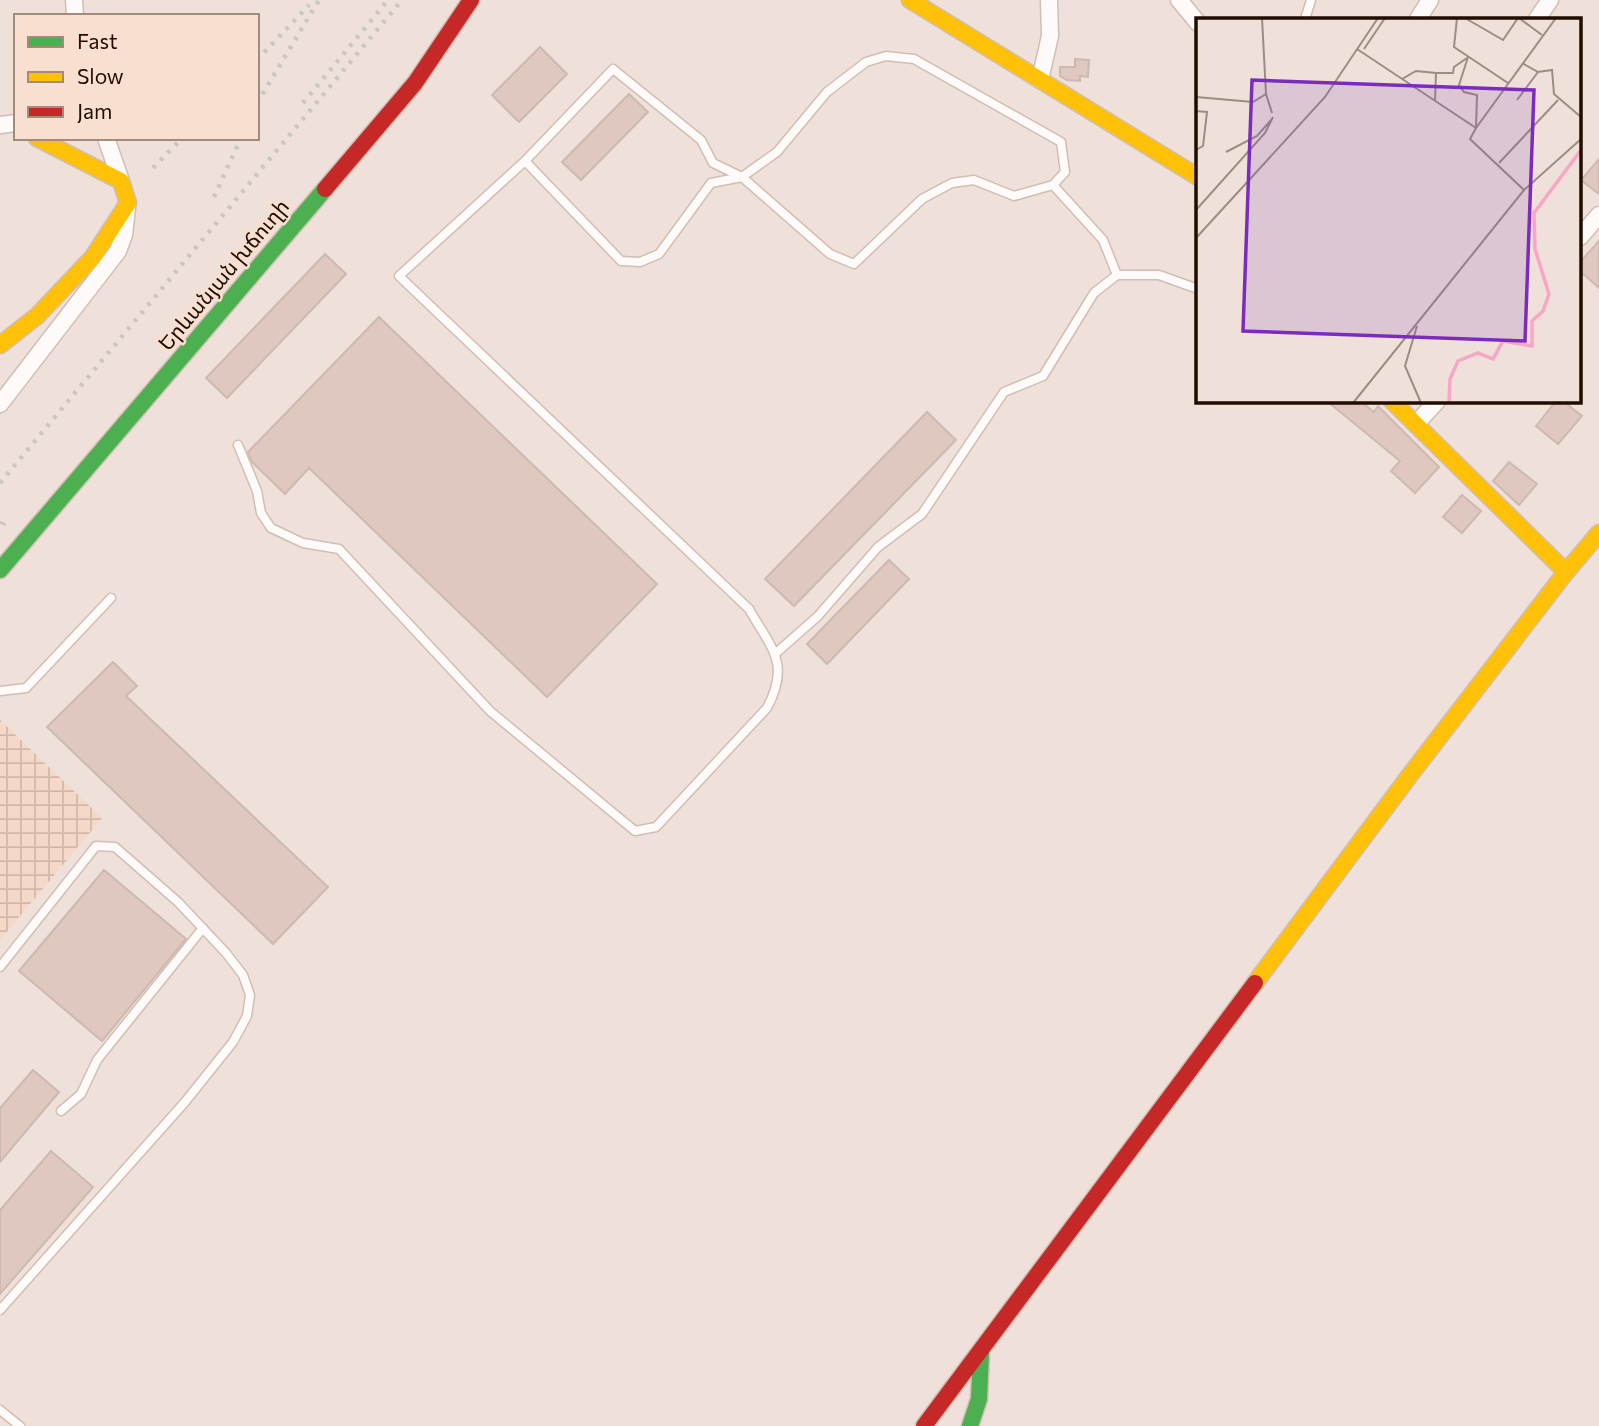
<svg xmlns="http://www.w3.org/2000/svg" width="1599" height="1426" font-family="Commissioner,'Noto Sans Armenian',sans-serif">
<defs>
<pattern id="industrial-grid" width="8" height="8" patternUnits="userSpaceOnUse" patternTransform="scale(1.75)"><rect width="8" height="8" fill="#f5d8c7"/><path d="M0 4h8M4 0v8" fill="none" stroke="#d2b8a9"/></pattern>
</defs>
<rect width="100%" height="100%" fill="#efe1d9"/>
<!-- industrial -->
<polygon fill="url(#industrial-grid)" points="0,720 102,818 0,940"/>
<!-- building -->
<g fill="#e0c8c0" stroke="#ccb9b2" stroke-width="2">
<polygon points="540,47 567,74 519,122 492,95"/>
<polygon points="1075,59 1089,60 1088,77 1080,76 1080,81 1067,80 1060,76 1060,67 1075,67"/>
<polygon points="629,94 648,112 581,180 562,162"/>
<polygon points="1599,159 1599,194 1581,180"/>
<polygon points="1599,241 1599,288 1580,271 1580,262"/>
<polygon points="325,254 346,274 227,398 206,378"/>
<polygon points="379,317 657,584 547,697 309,468 285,494 252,462 248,452"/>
<polygon points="1327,401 1360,401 1374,412 1378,406 1439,467 1415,493 1391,471 1400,461"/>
<polygon points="1556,401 1563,401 1582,416 1558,444 1536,426"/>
<polygon points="927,412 956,440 794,606 765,579"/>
<polygon points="1509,462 1537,484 1519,505 1493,481"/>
<polygon points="1462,495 1481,511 1462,533 1443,517"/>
<polygon points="889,560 909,579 827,664 807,644"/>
<polygon points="113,662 137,686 126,696 328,887 273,944 47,727"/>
<polygon points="104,870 186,939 102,1041 19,971"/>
<polygon points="33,1070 59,1092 0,1162 0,1108"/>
<polygon points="51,1151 93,1187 0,1294 0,1210"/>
</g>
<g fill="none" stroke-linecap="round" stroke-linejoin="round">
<!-- lane casing -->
<g stroke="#d0beb3" stroke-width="11">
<g id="lane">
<polyline points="1305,19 1311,0"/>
<polyline points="1117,275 1159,275 1198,289"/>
<path d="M238,445L257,491L261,513L271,528L303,543L339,549L490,711L635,831L656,827L767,708C791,663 771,648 749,609L399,276L525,161L613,69L701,140L713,163L742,177L830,254L854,264L922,199L952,183L974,180L1014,196L1053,185L1065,172L1061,142L914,59L886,56L866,62L827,92L777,152L742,177L711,183L659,254L640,262L621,261L525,161"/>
<polyline points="775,654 818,616 878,547 922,514 1004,392 1043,376 1094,293 1117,275 1103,240 1053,185"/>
<polyline points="0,691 26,688 111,598"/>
<polyline points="0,967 96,846 115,847 178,902 226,953 243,975 250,995 247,1016 233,1042 185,1102 0,1310"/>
<polyline points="61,1111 81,1094 97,1060 203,928"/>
<polyline points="0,1410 20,1426"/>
</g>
</g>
<!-- street casing -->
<g stroke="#d0beb3" stroke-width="19">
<g id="street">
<polyline points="74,0 75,16"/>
<polyline points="1179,0 1198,23"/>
<polyline points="1418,19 1430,0"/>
<polyline points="1537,19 1550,0"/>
<polyline points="1040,80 1050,36 1049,0"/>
<polyline points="0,125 16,123"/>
<polyline points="106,138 121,181"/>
<polyline points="1580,237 1599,215"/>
<polyline points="0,404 118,251 124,235 127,209"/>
<polyline points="1417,423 1437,401"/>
</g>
</g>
<!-- fast casing -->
<g stroke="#d0beb3" stroke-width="19">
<g id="fast">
<polyline points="0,570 325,189"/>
<polyline points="970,1426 979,1399 981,1352"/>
</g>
</g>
<!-- slow casing -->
<g stroke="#d0beb3" stroke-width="19">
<g id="slow">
<polyline points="910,0 1198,177"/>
<polyline points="0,345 37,316 93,257 128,203 121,181 37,138"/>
<polyline points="1392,401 1566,572"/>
<polyline points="1255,983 1410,775 1566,572 1599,533"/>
</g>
</g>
<!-- jam casing -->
<g stroke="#d0beb3" stroke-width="19">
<g id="jam">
<polyline points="325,189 415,83 471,0"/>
<polyline points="924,1426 1255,983"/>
</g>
</g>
<!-- path -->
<polyline stroke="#c9c4c1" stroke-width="2.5" stroke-dasharray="7 3.5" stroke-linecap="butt" points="0,522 6,525"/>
<!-- lane -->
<use href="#lane" stroke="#fdfaf9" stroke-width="8"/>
<!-- street -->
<use href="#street" stroke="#fdfaf9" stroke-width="16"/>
<!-- fast -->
<use href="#fast" stroke="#4caf50" stroke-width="16"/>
<!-- slow -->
<use href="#slow" stroke="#ffc107" stroke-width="16"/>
<!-- jam -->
<use href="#jam" stroke="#c62828" stroke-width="16"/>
<!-- rail -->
<g stroke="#cac6c3" stroke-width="4.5" stroke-dasharray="3.5 7" stroke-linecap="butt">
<polyline points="257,60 309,5"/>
<polyline points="257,103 319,0"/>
<polyline points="303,103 388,0"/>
<polyline points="153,168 182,138"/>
<polyline points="214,197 241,138"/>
<polyline points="0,483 402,0"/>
</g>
</g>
<g text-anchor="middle" stroke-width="5" stroke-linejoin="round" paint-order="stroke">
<!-- street labels -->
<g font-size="21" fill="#200c01" stroke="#f8dfd0">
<text transform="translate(224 275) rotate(-50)" y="7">Երևանյան խճուղի</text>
</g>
</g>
<!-- overview -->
<g transform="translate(1196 18)">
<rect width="385" height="385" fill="#efe1d9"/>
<path fill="none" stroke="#f7a6c5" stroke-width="3.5" d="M253,385L254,361L262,343L282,335L297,341L307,323L336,328V303L347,293L353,276L339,231L338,195L385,132"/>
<path fill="none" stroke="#9c8c83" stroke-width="2" d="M66,0L70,76M261,0L258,29L312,65M269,0L307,22L322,0M323,0L346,17M161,31L280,110L360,0M168,31L189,0M272,39L263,67L268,74L281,77L280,110L274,121L328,172M326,45L342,54L356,52L358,76L385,99M206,61L220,53L240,55M0,79L57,84L70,76L76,95M321,82L342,54M239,83L240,55H257L258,49L271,40M0,93L11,94L7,128L0,132M30,134L61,118L76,101M303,145L362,82M0,192L69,115L77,99M0,220L129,79L182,0M221,308L209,348L225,385M157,385L328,172L385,121"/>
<path fill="#7b2cbf" fill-opacity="0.15" stroke="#7b2cbf" stroke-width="3.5" d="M56,62L338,72L329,323L47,313Z"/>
<rect width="385" height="385" fill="none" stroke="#200c01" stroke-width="3.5"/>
</g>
<!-- legend -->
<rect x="14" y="14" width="245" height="126" fill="#f8dfd0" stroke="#a28b7d" stroke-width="2"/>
<rect x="28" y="37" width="35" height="10" fill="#4caf50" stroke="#a28b7d" stroke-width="2"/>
<text x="77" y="49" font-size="21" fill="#200c01">Fast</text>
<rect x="28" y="72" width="35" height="10" fill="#ffc107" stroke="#a28b7d" stroke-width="2"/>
<text x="77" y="84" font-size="21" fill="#200c01">Slow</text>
<rect x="28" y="107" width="35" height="10" fill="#c62828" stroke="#a28b7d" stroke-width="2"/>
<text x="77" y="119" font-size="21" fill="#200c01">Jam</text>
</svg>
